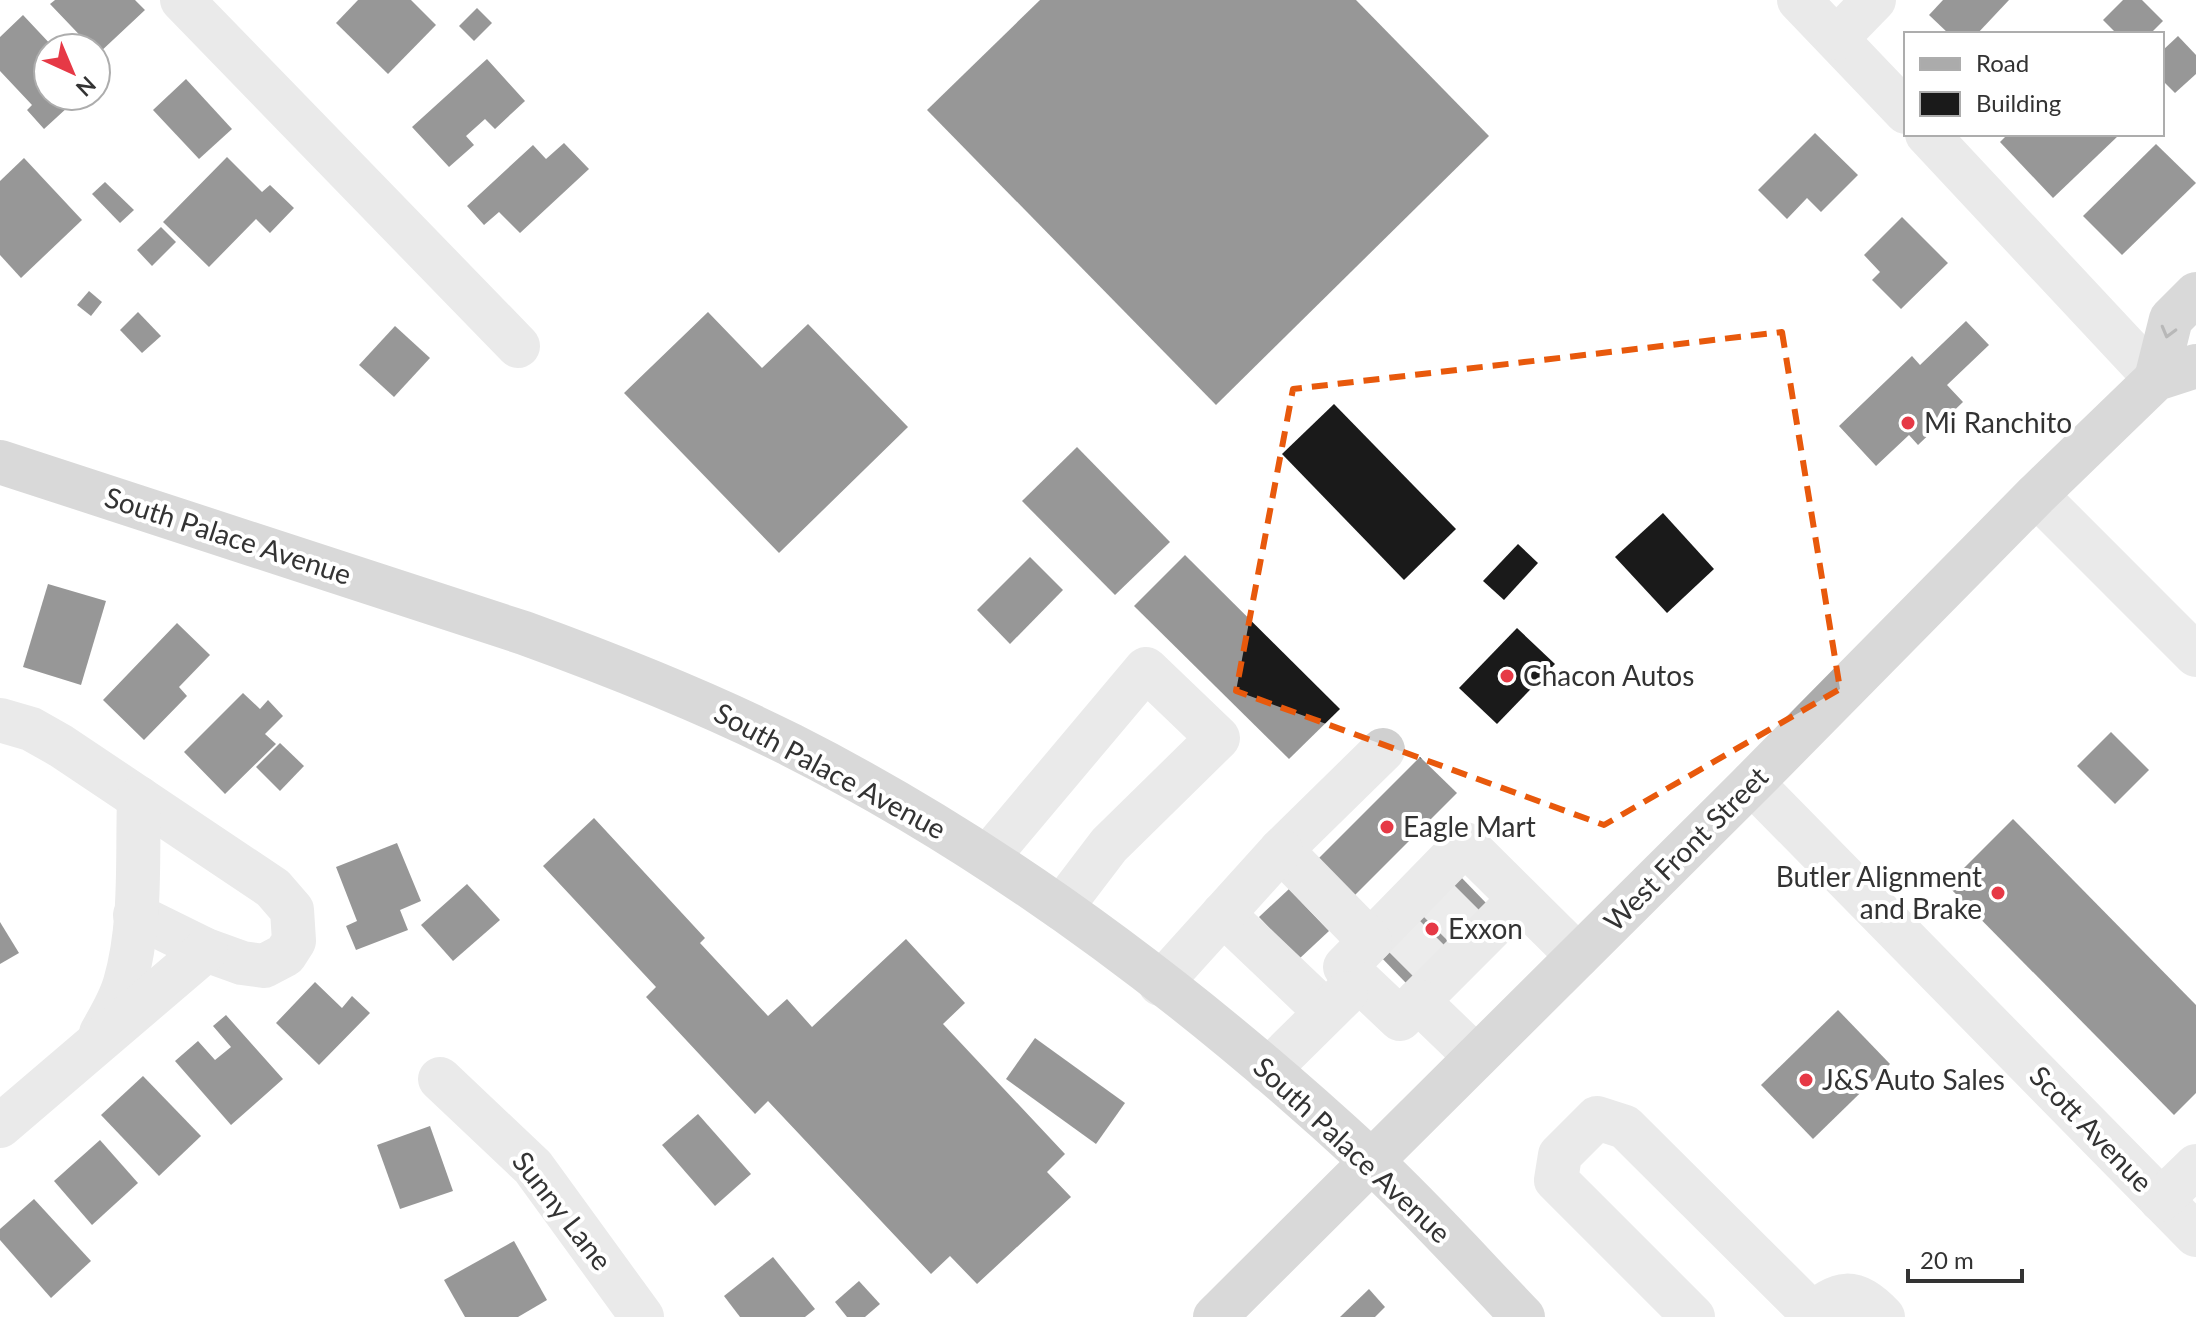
<svg xmlns="http://www.w3.org/2000/svg" width="2196" height="1317" font-family="Lato,sans-serif">
<rect width="100%" height="100%" fill="#fff"/>
<!-- building -->
<g fill="#1a1a1a">
<polygon points="55,0 135,0 145,10 98,54 96,48 92,48 50,4"/>
<polygon points="358,0 411,0 436,25 388,74 336,23"/>
<polygon points="1040,0 1356,0 1489,136 1216,405 927,110"/>
<polygon points="1943,0 2009,0 1977,34 1949,34 1929,15"/>
<polygon points="2123,0 2142,0 2163,21 2150,34 2117,34 2103,20"/>
<polygon points="477,8 492,23 474,41 459,26"/>
<polygon points="23,15 54,48 48,48 48,96 80,96 44,129 27,110 32,105 0,71 0,37"/>
<polygon points="2178,36 2196,55 2196,74 2175,93 2162,80 2162,51"/>
<polygon points="487,59 525,101 495,129 485,119 466,136 474,145 449,167 412,127"/>
<polygon points="186,79 232,129 199,159 153,110"/>
<polygon points="1815,133 1858,175 1821,212 1807,198 1787,219 1758,190"/>
<polygon points="2008,134 2116,134 2118,136 2053,198 2000,142"/>
<polygon points="564,143 589,169 520,233 499,212 484,225 467,206 533,145 546,159"/>
<polygon points="2156,144 2196,183 2122,255 2083,216"/>
<polygon points="227,157 262,192 270,185 294,208 270,233 256,219 209,267 163,222"/>
<polygon points="24,158 82,220 21,278 0,255 0,181"/>
<polygon points="105,182 134,210 120,223 92,194"/>
<polygon points="1902,217 1948,263 1901,309 1872,280 1880,272 1864,255"/>
<polygon points="161,227 176,242 152,266 137,250"/>
<polygon points="89,291 102,302 91,316 77,305"/>
<polygon points="138,312 161,336 142,353 120,330"/>
<polygon points="708,312 762,368 808,324 908,427 779,553 624,393"/>
<polygon points="1966,321 1989,345 1947,385 1963,402 1918,445 1909,435 1876,466 1839,426 1912,356 1920,365"/>
<polygon points="395,326 430,358 394,397 359,365"/>
<polygon points="1334,404 1456,529 1404,580 1282,454"/>
<polygon points="1077,447 1170,542 1115,595 1022,501"/>
<polygon points="1663,513 1714,569 1667,613 1615,557"/>
<polygon points="1518,544 1538,563 1504,600 1483,581"/>
<polygon points="1185,555 1340,709 1289,759 1134,606"/>
<polygon points="1030,557 1063,590 1010,644 977,610"/>
<polygon points="48,584 106,601 81,685 23,667"/>
<polygon points="177,623 210,655 179,687 187,696 144,740 103,700"/>
<polygon points="1517,628 1555,664 1497,724 1459,688"/>
<polygon points="243,693 260,709 268,700 283,716 265,734 276,744 225,794 184,752"/>
<polygon points="2111,732 2149,770 2115,804 2077,766"/>
<polygon points="280,743 304,766 280,791 256,767"/>
<polygon points="1420,757 1457,793 1353,897 1316,861"/>
<polygon points="594,818 705,938 700,943 768,1016 787,999 812,1027 906,939 965,1003 943,1024 1065,1154 1047,1172 1071,1197 977,1284 950,1256 931,1274 768,1101 755,1114 646,997 656,987 543,866"/>
<polygon points="2013,819 2196,1005 2196,1093 2174,1115 1947,885"/>
<polygon points="397,843 421,901 400,910 408,930 356,950 346,926 357,921 336,867"/>
<polygon points="1459,875 1488,905 1406,983 1377,953"/>
<polygon points="467,884 500,920 453,961 421,925"/>
<polygon points="1289,889 1329,931 1299,959 1259,917"/>
<polygon points="0,922 19,953 0,964"/>
<polygon points="315,982 342,1008 352,996 370,1013 319,1065 276,1023"/>
<polygon points="1838,1010 1890,1064 1813,1139 1761,1085"/>
<polygon points="226,1015 283,1079 231,1125 175,1061 198,1041 215,1060 231,1047 213,1026"/>
<polygon points="1035,1038 1125,1103 1096,1144 1006,1079"/>
<polygon points="143,1076 201,1136 159,1176 101,1115"/>
<polygon points="698,1114 751,1174 715,1206 662,1145"/>
<polygon points="430,1126 453,1191 400,1209 377,1145"/>
<polygon points="100,1140 138,1183 92,1225 54,1181"/>
<polygon points="34,1199 91,1261 51,1298 0,1240 0,1229"/>
<polygon points="514,1241 547,1300 518,1317 465,1317 444,1280"/>
<polygon points="773,1257 815,1309 805,1317 740,1317 724,1296"/>
<polygon points="859,1281 880,1304 865,1317 847,1317 835,1302"/>
<polygon points="1369,1289 1385,1307 1375,1317 1340,1317"/>
</g>
<g fill="none" stroke-linecap="round" stroke-linejoin="round">
<!-- minor-tunnel -->
<g stroke="#d6d6d6" stroke-width="44" stroke-dasharray="44 22" stroke-linecap="butt">
<polyline points="1436,898 1465,927"/>
<polyline points="1400,932 1429,961"/>
</g>
<!-- minor -->
<g stroke="#d0d0d0" stroke-width="44">
<polyline points="182,0 518,346"/>
<polyline points="1799,0 1906,112"/>
<polyline points="1837,38 1874,0"/>
<polyline points="1927,134 2156,379"/>
<polyline points="2036,495 2196,655"/>
<polyline points="0,720 31,729 61,746 273,888 292,910 294,941 285,955 264,966 242,963 206,950 135,915"/>
<polyline points="1752,783 2196,1235"/>
<polyline points="987,858 1146,669 1218,738 1109,845 1061,908"/>
<polyline points="1520,899 1400,1019 1345,967 1465,844 1578,956"/>
<polyline points="1223,914 1326,1012"/>
<polyline points="1370,941 1281,850 1383,750"/>
<polyline points="1160,984 1281,850"/>
<polyline points="1418,1001 1476,1057"/>
<path d="M101,1033C110,1017 120,1001 125,983C142,924 137,858 139,798"/>
<polyline points="1268,1070 1346,993"/>
<polyline points="440,1079 533,1167 642,1317"/>
<polyline points="0,1126 206,950"/>
<polyline points="2161,1200 2196,1166"/>
<polyline points="1693,1317 1556,1180 1560,1155 1597,1118 1625,1127 1813,1314"/>
<path d="M1810,1317C1839,1290 1854,1287 1883,1317"/>
</g>
<!-- major -->
<g stroke="#ababab" stroke-width="44">
<polyline points="2156,379 2171,319 2196,294"/>
<path d="M0,462L524,633C615,666 704,701 791,745C1001,851 1196,999 1369,1159C1423,1209 1472,1264 1523,1317"/>
<polyline points="1215,1317 1752,783 2036,495 2156,379 2196,366"/>
</g>
</g>
<!-- one-way arrows -->
<defs><path id="oneway-chevron" d="M-2-3.5L2.5 0L-2 3.5" fill="none" stroke-width="1.6" stroke-linecap="round" stroke-linejoin="round" transform="scale(2)"/></defs>
<use stroke="#636363" href="#oneway-chevron" transform="translate(2168 332) rotate(105)"/>
<!-- marked area -->
<path d="M0 0H2196V1317H0ZM1782,332L1840,689L1604,825L1236,691L1293,389Z" fill="#fff" fill-opacity=".55" fill-rule="evenodd"/>
<path fill="none" stroke="#e8590c" stroke-width="6" stroke-dasharray="16 10" stroke-linejoin="round" d="M1782,332L1840,689L1604,825L1236,691L1293,389Z"/>
<!-- markers -->
<g fill="#e63946" stroke="#fff" stroke-width="3">
<circle cx="1908" cy="423" r="8"/>
<circle cx="1507" cy="676" r="8"/>
<circle cx="1387" cy="827" r="8"/>
<circle cx="1998" cy="893" r="8"/>
<circle cx="1432" cy="929" r="8"/>
<circle cx="1806" cy="1080" r="8"/>
</g>
<g text-anchor="middle" stroke-width="8" stroke-linejoin="round" paint-order="stroke">
<!-- poi labels -->
<g font-size="28" fill="#333" stroke="#fff" text-anchor="start">
<text x="1924" y="433">Mi Ranchito</text>
<text x="1523" y="686">Chacon Autos</text>
<text x="1403" y="837">Eagle Mart</text>
<text x="1982" y="887" text-anchor="end">Butler Alignment<tspan x="1982" dy="32">and Brake</tspan></text>
<text x="1448" y="939">Exxon</text>
<text x="1822" y="1090">J&amp;S Auto Sales</text>
</g>
<!-- street labels -->
<g font-size="28" fill="#333" stroke="#fff">
<text transform="translate(228 536) rotate(18)" y="10">South Palace Avenue</text>
<text transform="translate(830 771) rotate(28)" y="10">South Palace Avenue</text>
<text transform="translate(1686 849) rotate(-45)" y="10">West Front Street</text>
<text transform="translate(2091 1129) rotate(46)" y="10">Scott Avenue</text>
<text transform="translate(1352 1150) rotate(43)" y="10">South Palace Avenue</text>
<text transform="translate(562 1211) rotate(52)" y="10">Sunny Lane</text>
</g>
</g>
<!-- legend -->
<rect x="1904" y="32" width="260" height="104" fill="#ffffff" stroke="#adadad" stroke-width="2"/>
<rect x="1920" y="58" width="40" height="12" fill="#ababab" stroke="#adadad" stroke-width="2"/>
<text x="1976" y="72" font-size="24" fill="#333333">Road</text>
<rect x="1920" y="92" width="40" height="24" fill="#1a1a1a" stroke="#adadad" stroke-width="2"/>
<text x="1976" y="112" font-size="24" fill="#333333">Building</text>
<!-- north arrow -->
<g transform="translate(72 72) rotate(136)"><circle r="38" fill="#ffffff" stroke="#adadad" stroke-width="2"/>
<path d="M0-6L14 30L0 20L-14 30Z" fill="#e63946"/>
<text y="-12" font-size="22" font-weight="bold" text-anchor="middle" fill="#333333">N</text>
</g>
<!-- scale -->
<path d="M1908 1269v12h114v-12" fill="none" stroke="#333333" stroke-width="4"/>
<text x="1920" y="1269" font-size="24" fill="#333333" stroke="#ffffff" stroke-width="6" paint-order="stroke">20 m</text>
</svg>
